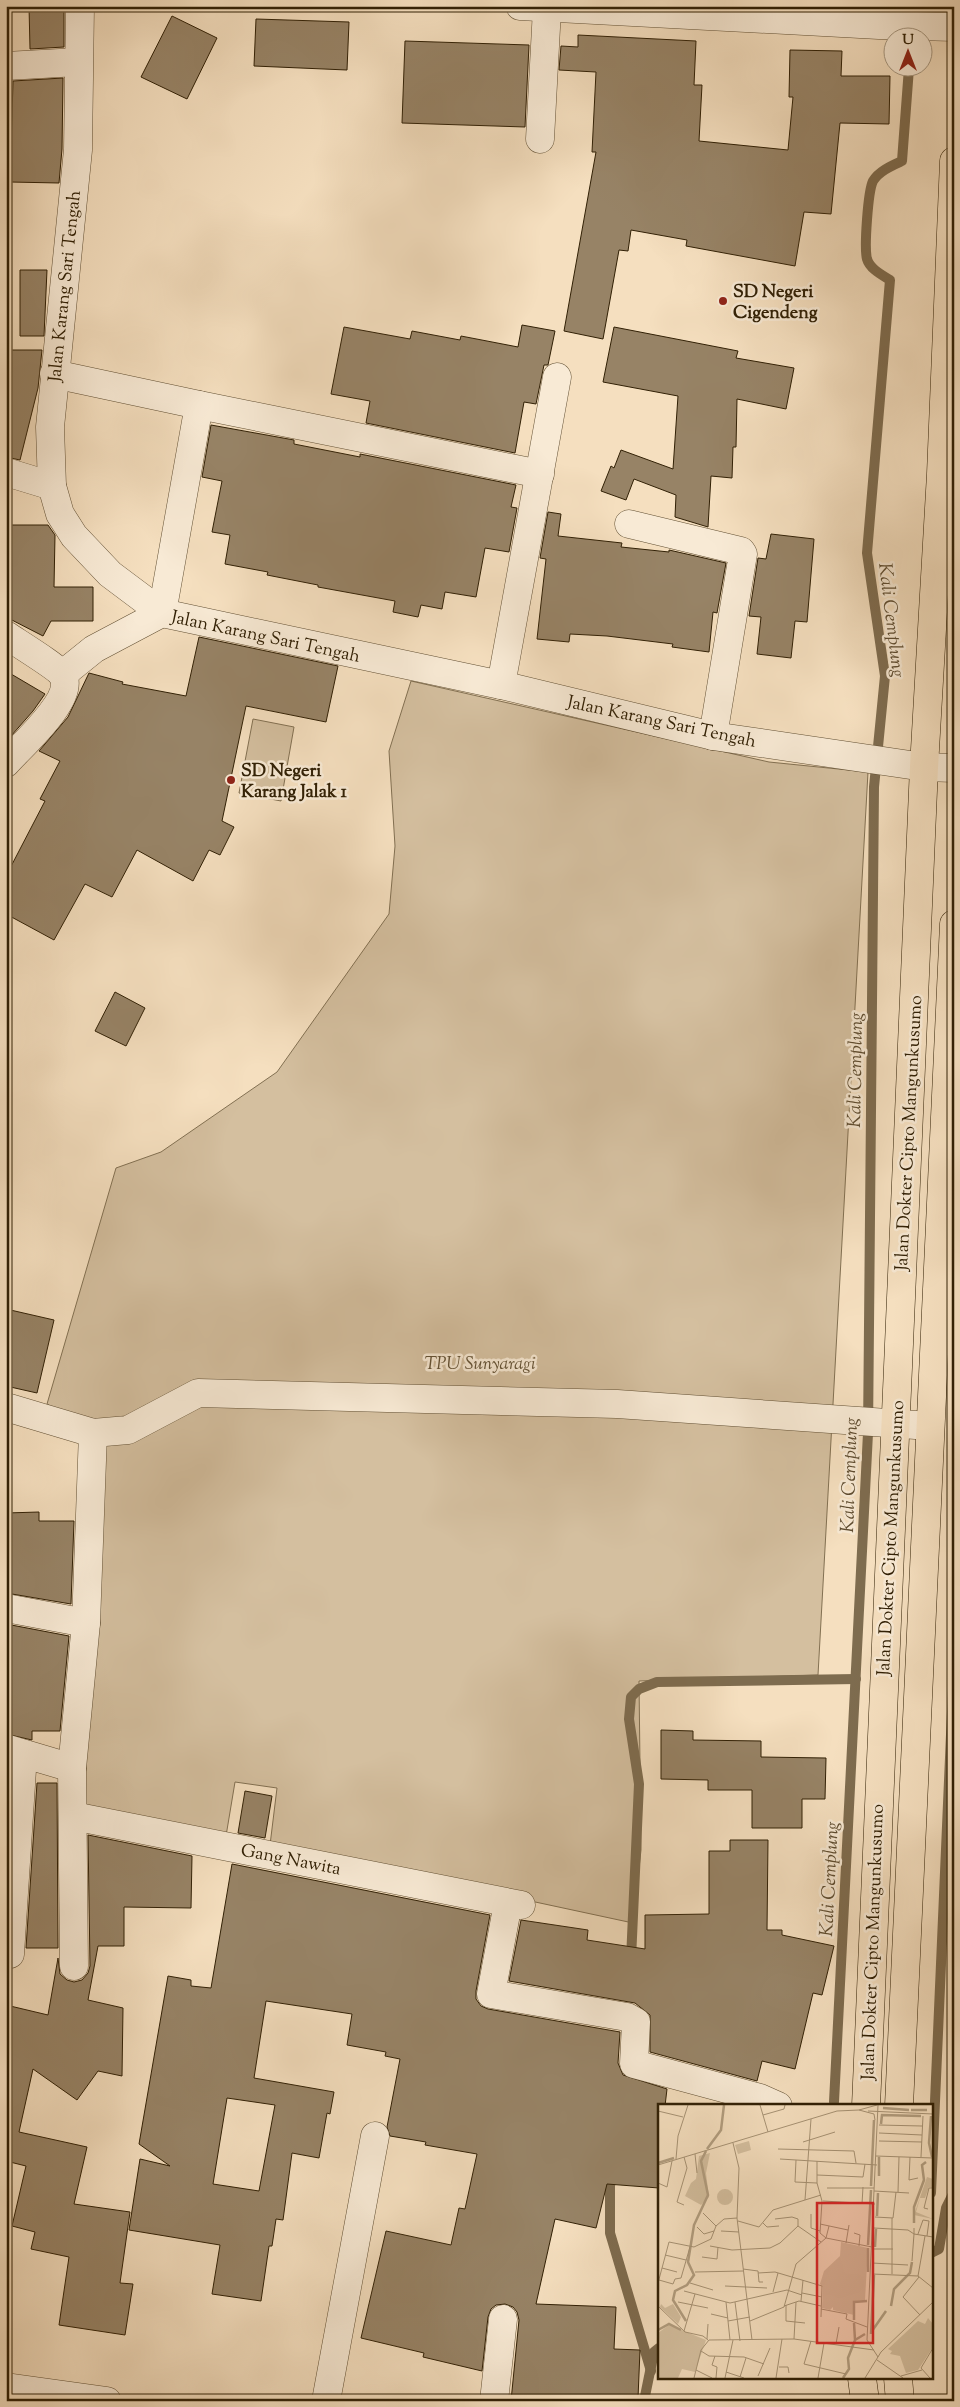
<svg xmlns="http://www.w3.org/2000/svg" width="960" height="2407" font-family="'Sorts Mill Goudy',serif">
<rect width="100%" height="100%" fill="#f5dfbf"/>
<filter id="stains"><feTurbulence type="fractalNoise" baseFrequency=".004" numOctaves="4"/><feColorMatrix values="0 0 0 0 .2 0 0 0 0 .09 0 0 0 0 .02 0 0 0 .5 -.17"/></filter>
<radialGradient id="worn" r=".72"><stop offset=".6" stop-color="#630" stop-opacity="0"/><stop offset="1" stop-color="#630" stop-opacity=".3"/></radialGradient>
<!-- green -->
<g fill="#d4bf9f" stroke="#827052">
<polygon points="411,681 769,762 868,772 818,1675 639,1681 641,1850 633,1923 270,1845 277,1788 235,1782 226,1836 83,1811 106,1440 47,1404 116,1168 161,1152 277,1072 389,914 395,846 389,751"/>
<polygon points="253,719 294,727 281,801 239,793"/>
</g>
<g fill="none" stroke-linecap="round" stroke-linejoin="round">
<!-- stream -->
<g stroke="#7e6c4f" stroke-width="10">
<polyline points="913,24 915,6"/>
<polyline points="631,1959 639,1784 629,1719 631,1697 639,1689 657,1682 856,1679"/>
<path d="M834,2102L868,1433L874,787L885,676L867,553L890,280C882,275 870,269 867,259C864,248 868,191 873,181C879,171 891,166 902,161L909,68"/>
<polyline points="612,2173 610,2186 610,2233 651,2371"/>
<polyline points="931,2193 954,1666"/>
<polyline points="931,2253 939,2249 946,2208 954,2192"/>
<polyline points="644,2401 654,2352 659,2348"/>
</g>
</g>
<!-- building -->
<g fill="#978366" stroke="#312005" fill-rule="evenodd">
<polygon points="29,6 64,6 64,47 30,49"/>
<polygon points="172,16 217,38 187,99 141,77"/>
<polygon points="256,19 349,22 347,70 254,66"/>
<polygon points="578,35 696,41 694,85 702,85 699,141 788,150 793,97 789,97 790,50 842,51 841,76 890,76 889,124 840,123 831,214 804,212 795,266 686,246 687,240 631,230 628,251 619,250 603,339 564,331 596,152 592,152 596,72 559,70 561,46 578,47"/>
<polygon points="405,41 529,45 525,127 402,123"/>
<polygon points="63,78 62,149 59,183 10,182 13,81"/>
<polygon points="20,270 47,270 44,336 20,336"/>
<polygon points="522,325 555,331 548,365 544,365 536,404 524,402 515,453 366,423 370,401 331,394 344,327 410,339 412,331 460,340 461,336 518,347"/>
<polygon points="614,327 738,351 736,358 794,368 786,409 737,399 736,447 733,447 732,478 711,476 708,527 675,517 676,495 634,479 626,500 601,491 611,466 614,468 621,450 673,469 678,396 603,382"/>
<polygon points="6,350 42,350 38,388 20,460 6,457"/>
<polygon points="211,425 294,440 294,444 360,457 360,454 516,485 511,507 517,508 509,552 485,548 476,597 445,592 442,609 421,605 418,617 393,612 395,601 318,587 318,585 267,575 268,572 225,564 230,535 212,532 222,481 202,477"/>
<polygon points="548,512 561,514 558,536 622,543 621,547 669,552 669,550 726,563 717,613 713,612 709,652 672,647 673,644 607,636 570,634 569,642 537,639 546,559 540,558"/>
<polygon points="6,525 48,525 55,535 54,587 93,587 93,621 51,621 43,636 6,617"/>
<polygon points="771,534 814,539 807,622 795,621 791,658 757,654 761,617 749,616 758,558 766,559"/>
<polygon points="199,637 338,666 326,722 246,706 222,821 234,827 220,855 209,850 193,881 137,850 112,897 85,884 54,940 6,914 6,876 45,801 40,799 60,761 39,751 68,717 89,673 123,682 122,684 186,696"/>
<polygon points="6,671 45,694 33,711 11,736 6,733"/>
<polygon points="115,992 145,1008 126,1046 95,1031"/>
<polygon points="6,1309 54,1320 37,1393 6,1386"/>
<polygon points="39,1512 39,1521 74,1521 71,1604 6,1593 6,1513"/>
<polygon points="6,1624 69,1636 60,1731 32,1731 32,1740 6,1734"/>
<polygon points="661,1730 693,1731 693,1740 761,1741 761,1757 826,1758 825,1799 802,1799 802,1828 752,1828 752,1790 708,1790 708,1780 661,1779"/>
<polygon points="37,1783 57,1783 58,1948 26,1948"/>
<polygon points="245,1791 272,1796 265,1838 238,1833"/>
<polygon points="88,1835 192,1856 191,1908 124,1907 124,1946 98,1946 88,2000 123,2008 122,2076 98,2071 77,2100 33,2069 19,2132 87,2147 74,2204 130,2212 120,2283 133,2284 125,2335 59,2325 69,2257 31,2249 35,2232 12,2226 26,2166 6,2161 6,2005 48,2015 58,1958 60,1974 67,1980 74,1982 82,1980 88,1973 90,1966"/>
<polygon points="730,1840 768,1840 767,1930 782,1930 782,1935 834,1946 822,1995 813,1993 795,2069 762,2061 757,2081 650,2052 650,2015 635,2003 509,1981 521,1920 588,1930 587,1940 645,1949 645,1915 709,1914 709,1851 730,1851"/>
<path d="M232,1864L490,1915L476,1991V1999L481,2006L488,2009L620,2032L618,2063L623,2075L667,2089L665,2106H659V2188L607,2184L596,2228L555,2219L536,2304L616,2307L614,2349L640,2350L638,2398H633V2401H511L519,2320L517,2312L513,2307L505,2304L496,2305L491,2309L488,2317L482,2371L423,2357L424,2353L361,2338L386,2231L451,2245L459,2208L465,2209L477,2154L425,2145L426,2142L390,2136L387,2127L400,2059L385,2056L386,2052L347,2045L352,2014L266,2001L254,2078L334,2092L330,2114L327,2113L319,2158L292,2153L283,2220L276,2219L272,2246H269L261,2301L212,2294L220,2245L129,2230L140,2159L170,2166L139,2144L168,1976L191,1980V1986L211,1988ZM227,2098L275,2105L259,2191L213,2184Z"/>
</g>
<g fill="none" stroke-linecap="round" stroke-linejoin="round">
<!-- minor casing -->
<g stroke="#625034" stroke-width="29">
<g id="minor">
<polyline points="80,6 78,150 50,427 52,486 60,514 74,536 110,574 162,613 501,685 713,736 924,767 954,768"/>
<polyline points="520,6 879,25 954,27"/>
<polyline points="6,66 78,62"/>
<polyline points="540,139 547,9"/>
<polyline points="54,374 199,405 540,474"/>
<polyline points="6,472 52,486"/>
<polyline points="629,524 741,551 743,554 713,736"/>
<path d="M6,635C16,642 59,668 63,676C75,699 22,745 6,763"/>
<polyline points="63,674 94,649 162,613 199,405"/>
<polyline points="501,685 557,377"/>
<polyline points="6,1407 93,1433 86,1623 72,1768 74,1966"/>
<polyline points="93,1433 128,1430 198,1393 617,1404 930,1426"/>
<polyline points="6,1608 86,1623"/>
<polyline points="8,1749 72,1768"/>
<polyline points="73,1816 521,1905"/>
<polyline points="508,1903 491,1994 627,2017 636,2022 634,2064 760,2098 778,2106"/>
<polyline points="10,1954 23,1754"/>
<polyline points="6,2387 107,2401"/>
<polyline points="326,2401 375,2136"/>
<polyline points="494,2401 503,2319"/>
</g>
</g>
<!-- major casing -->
<g stroke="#312005" stroke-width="29">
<g id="major">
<polyline points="866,2106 924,767 941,474 954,161"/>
<polyline points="899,2106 954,924"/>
<polyline points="862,2378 865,2401"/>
<polyline points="898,2378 900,2401"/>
</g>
</g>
<!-- minor -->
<use href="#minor" stroke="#f8ead5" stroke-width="28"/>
<!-- major -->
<use href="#major" stroke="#f5dfbf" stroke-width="28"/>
</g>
<!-- markers -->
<g fill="#8f2418" stroke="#f8ead5" stroke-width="2">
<circle cx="723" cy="301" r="5"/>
<circle cx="231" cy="780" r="5"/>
</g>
<g text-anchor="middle" stroke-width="5" stroke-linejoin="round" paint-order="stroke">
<!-- street labels -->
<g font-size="18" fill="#312005" stroke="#f8ead5">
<text transform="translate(64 286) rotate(-84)" y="6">Jalan Karang Sari Tengah</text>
<text transform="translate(266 636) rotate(12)" y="6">Jalan Karang Sari Tengah</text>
<text transform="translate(662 721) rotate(12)" y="6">Jalan Karang Sari Tengah</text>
<text transform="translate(908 1133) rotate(-87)" y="6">Jalan Dokter Cipto Mangunkusumo</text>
<text transform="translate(890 1538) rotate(-87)" y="6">Jalan Dokter Cipto Mangunkusumo</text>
<text transform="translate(291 1859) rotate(11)" y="6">Gang Nawita</text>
<text transform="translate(872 1942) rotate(-88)" y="6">Jalan Dokter Cipto Mangunkusumo</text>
</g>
<!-- poi labels -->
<g font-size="18" font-weight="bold" fill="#312005" stroke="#f8ead5" text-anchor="start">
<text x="733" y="297">SD Negeri<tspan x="733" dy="21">Cigendeng</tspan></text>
<text x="241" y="776">SD Negeri<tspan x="241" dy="21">Karang Jalak 1</tspan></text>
</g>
<!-- park labels -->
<g font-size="18" font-style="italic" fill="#625033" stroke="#f8ead5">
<text x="480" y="1369">TPU Sunyaragi</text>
</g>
<!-- water labels -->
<g font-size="19" font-style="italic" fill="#5e4c30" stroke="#f8ead5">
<text transform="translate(893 620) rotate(83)" y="7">Kali Cemplung</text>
<text transform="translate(854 1070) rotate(-89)" y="7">Kali Cemplung</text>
<text transform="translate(848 1475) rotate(-88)" y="7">Kali Cemplung</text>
<text transform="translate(828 1879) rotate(-87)" y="7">Kali Cemplung</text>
</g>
</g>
<!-- overview -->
<g transform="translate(658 2104)">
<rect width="275" height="275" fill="#f5dfbf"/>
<path d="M91,37L93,46L80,50L77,41ZM52,49L48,69L51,93L43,101L27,92L33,79L38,75L41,52ZM269,73L275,75V84L271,83L267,94H262L258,108L275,115L256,111ZM59 93a8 8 0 1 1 16 0a8 8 0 1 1-16 0ZM183,138L210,144L207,196L196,197V211L175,206V203L172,206L164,204L165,183L162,180L166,167L182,152ZM3,200L7,204L15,200L23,213L20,220L2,203ZM270,214L275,220V243L260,266L248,269L242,252L232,250L234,247L230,245L260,217L267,220ZM11,221L48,236L37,268L24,265L20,274H0V229Z" fill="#d4bf9f"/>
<path fill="none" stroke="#b29e80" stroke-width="2.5" d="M225,4L251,6M253,6H269M273,12L271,39L274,53M223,20L224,11L263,12M49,45L63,26L66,1M0,59L16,54M221,72V53M213,82L216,16M219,112L220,89M256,119V103L266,76L264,61L268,58M210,141L213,86M217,143L218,125M210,168V144M233,202L236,185L252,169L254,158M196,216V198L209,197M28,217L15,196L17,187L29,181L36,171L30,158L36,121L50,91L43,57L48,47M196,219L197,236M0,226L11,220L23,226M214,227L228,207M213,230L216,171M185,274L191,265L190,254L197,236L207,230"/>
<path fill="none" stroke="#a79375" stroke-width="1" d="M102,1L110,28M201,6L216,10L217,16M201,6L219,1M0,7L25,13M210,7L275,10M105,11L126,5L127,1M221,21L264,22M221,29L264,31M221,37L264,38M145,38L177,28M75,39L81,64L79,114L94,236M120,45L196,47L198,59M37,50L39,69M218,52L275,54M252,53L251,76L260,74M263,53L265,12M18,55L20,32L30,1M122,55L219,61M138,56L137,78L159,79M159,57V79L164,97L162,129L168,134L214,143M0,61L179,7L201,6M159,71L205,73L207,60M0,79L9,83L14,57M169,84H216M216,87L251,89M240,88L241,53M147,96L153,15M165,97L217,100M204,100L205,83M26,101L19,98L29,64L26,53M270,105L266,104L271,84H275M45,109L58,122M153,110V124L162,127M217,113L235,114L238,88M117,115L134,113L140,115V122M80,117L101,123L115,106L163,91M105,119L109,123L121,122M162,120L190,126M39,123L46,130L56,127M216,124L250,126L256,130L254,157M256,124V130L275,133M63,127L81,128M196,129L202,131L201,142M260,130L265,116L271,117L269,132M188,139L191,121M52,142L74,146L112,144L122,139L140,122L163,138M215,145H235M7,151L28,156M44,153L59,155L60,143M214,159L250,161M4,164L19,168M85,165L100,167L101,178H105M37,168L85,167M100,169L117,168L164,182L163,213M214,170L260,172M234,170V114M260,172L267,132M260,172L275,184M261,173L245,193L262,211M1,176L15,180L17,175L23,174L32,143M0,179L11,138L36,143L53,135L58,122L66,115L79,114M32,179L55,186M67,182L109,184M26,187L72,199L129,186L144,191M115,188L120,169M144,189L164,193M143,197L145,176M20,198L50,204M68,198L72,236M77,198L82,237M128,201V217L147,219M0,202L27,228L45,232L50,236M126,202L141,197L163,202M163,205L189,210M53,210L70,214M189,210L188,215L209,223M70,217L92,213M92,217L126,203L138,160L168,134L171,122M26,227L37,190M49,235L50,220M136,235L138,198M153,237L146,260L188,270M178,240L181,223M43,247L51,252L86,253L106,260M57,252L54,261L59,263L58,274M220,253L209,236L220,1M219,256L245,274M121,263H130L131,269M38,266L54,274M68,268L86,274M100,272L112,244M243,272L264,266M82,273L88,254M36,274L43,246L51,236L136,235L216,246M67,274L75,236M118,274L124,235M160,274L166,239M207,274L223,248L275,198M272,274L263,264L275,244"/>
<path fill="#d62828" fill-opacity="0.15" stroke="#d62828" stroke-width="2.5" d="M159,99H215V239H159Z"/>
<rect width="275" height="275" fill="none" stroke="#312005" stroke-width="2.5"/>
</g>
<!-- margin -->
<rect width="960" height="2407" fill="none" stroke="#f5dfbf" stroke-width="25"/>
<rect x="8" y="8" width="945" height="2392" fill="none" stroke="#312005" stroke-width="2.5"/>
<rect x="12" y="12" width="935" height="2382" fill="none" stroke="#312005"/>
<!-- north arrow -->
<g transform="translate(908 52)"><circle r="24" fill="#f8ead5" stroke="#a89982"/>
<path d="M0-4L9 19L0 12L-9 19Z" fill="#8f2418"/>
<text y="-8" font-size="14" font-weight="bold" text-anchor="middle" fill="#312005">U</text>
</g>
<rect width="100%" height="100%" filter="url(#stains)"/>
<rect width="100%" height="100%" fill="url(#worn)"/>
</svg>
